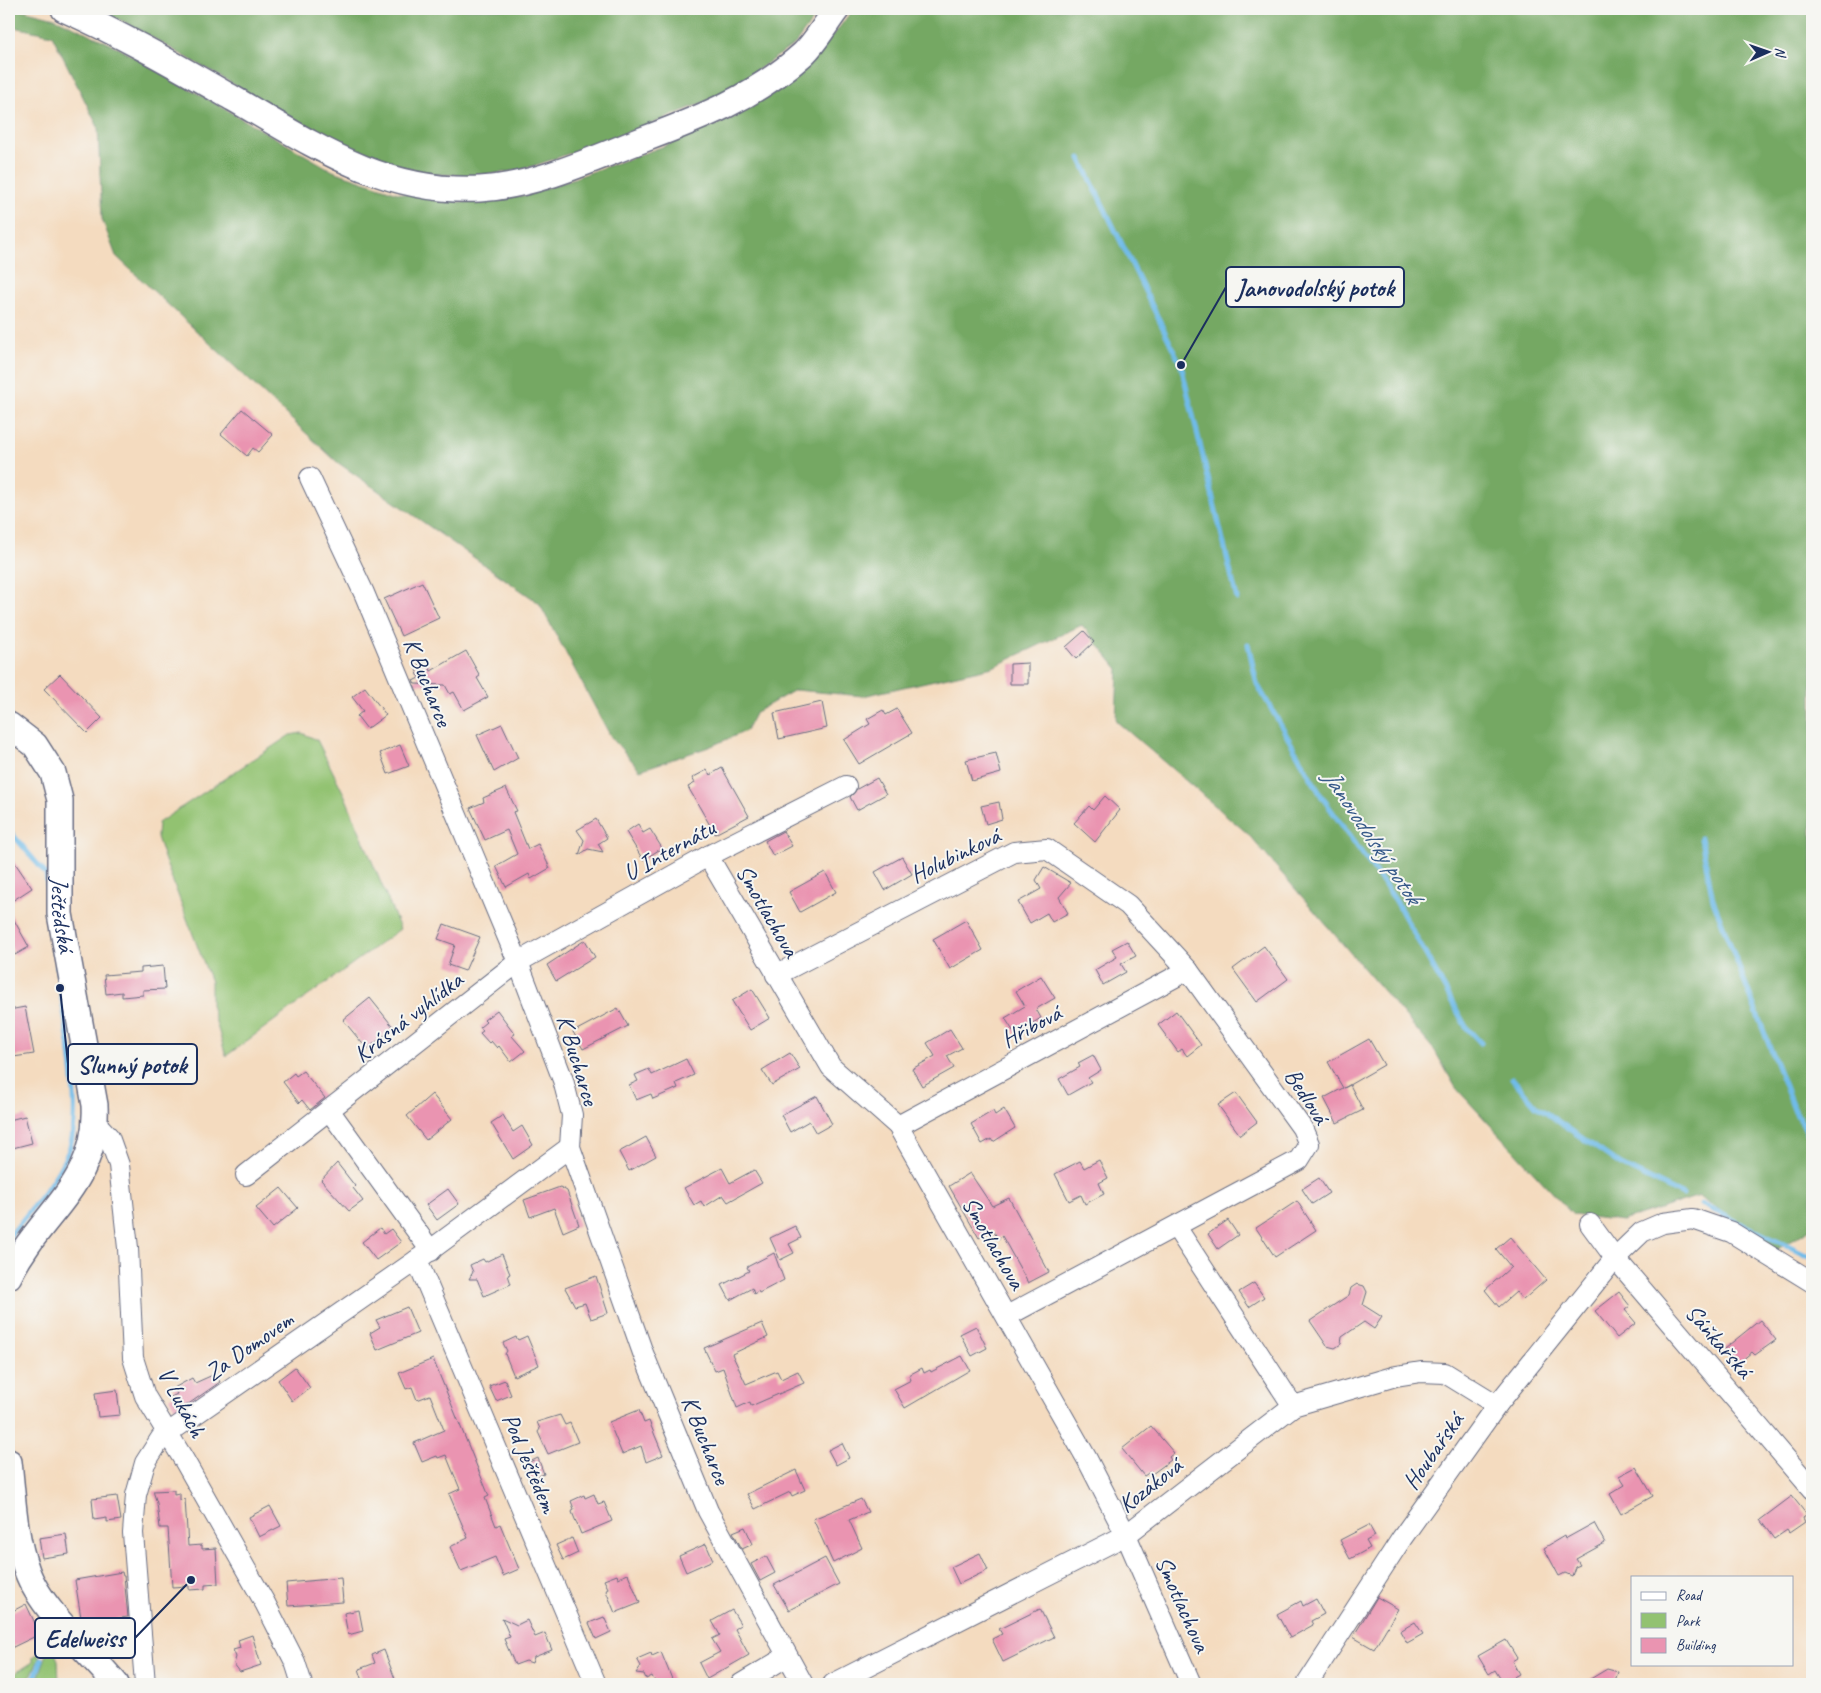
<svg xmlns="http://www.w3.org/2000/svg" width="1821" height="1693" font-family="Caveat,sans-serif">
<rect width="100%" height="100%" fill="#f6f6f2"/>
<filter id="ink" filterUnits="userSpaceOnUse"><feTurbulence type="fractalNoise" baseFrequency=".02" numOctaves="2"/><feDisplacementMap in="SourceGraphic" scale="10" xChannelSelector="R" yChannelSelector="G"/><feConvolveMatrix kernelMatrix="1 2 1 2 8 2 1 2 1" color-interpolation-filters="sRGB"/></filter>
<filter id="wash" filterUnits="userSpaceOnUse"><feTurbulence type="fractalNoise" baseFrequency=".0096" numOctaves="4" result="noise"/><feDisplacementMap in="SourceGraphic" scale="20" xChannelSelector="R" yChannelSelector="G"/><feGaussianBlur stdDeviation="1.12" result="paint"/><feColorMatrix in="noise" values="0 0 0 0 0 0 0 0 0 0 0 0 0 0 0 0 0 1.4 0 .05"/><feComposite in="paint" operator="in"/></filter>
<g filter="url(#wash)">
<rect width="100%" height="100%" fill="#f4dbbf"/>
<!-- green -->
<g fill="#92c271" stroke="#567868">
<polygon points="302,733 317,740 345,796 400,929 226,1056 211,1005 211,982 164,858 157,837 158,823 290,735"/>
<polygon points="51,1645 58,1660 59,1684 36,1684 47,1654 47,1646"/>
<polygon points="39,1653 39,1659 27,1684 9,1684 9,1677 33,1662 33,1657"/>
</g>
<!-- forest -->
<g fill="#75a863" stroke="#486c60">
<polygon points="9,9 19,9 55,18 115,46 333,171 398,193 459,202 480,202 527,195 667,145 735,117 757,102 836,32 853,9 1812,9 1812,1228 1776,1250 1699,1196 1622,1221 1573,1215 1456,1088 1435,1051 1247,833 1116,721 1118,669 1082,625 993,667 863,696 795,690 756,712 746,731 709,747 640,770 611,737 539,603 337,462 116,256 102,219 98,127 52,35 9,26"/>
<polygon points="95,9 821,9 795,44 723,94 659,121 551,160 521,170 479,176 433,174 404,168 344,148 127,23"/>
</g>
<g fill="none" stroke-linecap="round" stroke-linejoin="round">
<!-- stream -->
<g stroke="#70bbe9" stroke-width="5">
<polyline points="1080,158 1181,365 1237,599"/>
<polyline points="1248,644 1257,684 1322,797 1396,901 1466,1027 1481,1043"/>
<polyline points="9,830 46,874 48,890"/>
<polyline points="1701,838 1713,900 1795,1112 1810,1137"/>
<polyline points="1512,1078 1536,1106 1621,1165 1683,1195"/>
<polyline points="1701,1204 1812,1258"/>
<path d="M9,1237C30,1210 54,1184 68,1152C85,1110 63,1013 57,966"/>
<polyline points="32,1684 42,1659"/>
</g>
</g>
<g id="blocks">
<!-- building -->
<g fill="#ea94b1">
<polygon points="242,409 273,435 258,452 253,448 247,456 221,434"/>
<polygon points="422,582 439,618 401,636 384,599"/>
<polygon points="1084,631 1094,642 1076,659 1066,647"/>
<polygon points="466,651 480,676 477,678 488,697 464,710 454,692 450,694 445,685 415,684 413,681 419,678 415,666 428,662 431,671"/>
<polygon points="1028,663 1028,684 1010,684 1010,664"/>
<polygon points="60,674 102,718 87,733 44,689"/>
<polygon points="365,687 386,715 367,729 357,716 363,711 352,697"/>
<polygon points="822,702 827,728 779,739 774,713"/>
<polygon points="897,709 912,733 859,764 844,740 870,724 867,719 883,710 886,715"/>
<polygon points="502,724 518,758 494,772 477,735"/>
<polygon points="400,745 409,766 388,774 380,753"/>
<polygon points="996,753 1001,773 972,781 966,760"/>
<polygon points="722,768 749,816 715,834 688,787 695,783 692,778 707,770 710,775"/>
<polygon points="877,778 886,794 857,810 850,797 857,789"/>
<polygon points="506,788 517,811 513,812 528,849 538,844 550,868 531,879 529,874 506,887 496,866 517,854 507,830 485,840 470,808 484,802 483,798"/>
<polygon points="1105,796 1120,810 1095,842 1074,823 1089,806 1093,810"/>
<polygon points="999,802 1002,819 986,824 981,806"/>
<polygon points="596,819 607,838 598,844 603,852 588,849 579,855 584,840 577,830"/>
<polygon points="638,824 643,833 650,829 662,848 643,860 626,832"/>
<polygon points="783,831 792,846 773,856 765,841"/>
<polygon points="9,854 32,888 9,903"/>
<polygon points="902,857 912,874 885,890 875,872"/>
<polygon points="1044,867 1071,883 1059,897 1068,913 1052,922 1047,913 1030,923 1018,902 1041,889 1036,880"/>
<polygon points="825,872 836,892 800,912 789,892"/>
<polygon points="9,911 29,947 15,955 9,943"/>
<polygon points="966,920 983,950 950,969 933,939"/>
<polygon points="444,924 480,937 465,971 448,965 455,945 438,939"/>
<polygon points="585,940 595,957 556,981 547,965"/>
<polygon points="1127,941 1136,956 1121,964 1126,972 1103,985 1095,970 1117,957 1112,949"/>
<polygon points="1264,946 1288,979 1257,1002 1233,969"/>
<polygon points="163,966 165,989 143,990 143,995 122,997 122,992 106,994 104,975 141,972 141,968"/>
<polygon points="1041,976 1055,998 1036,1009 1041,1018 1015,1034 1005,1018 1025,1006 1016,991"/>
<polygon points="752,989 770,1018 750,1030 732,1001"/>
<polygon points="370,998 394,1028 367,1049 343,1020"/>
<polygon points="25,1007 34,1054 13,1057 9,1010"/>
<polygon points="618,1008 628,1026 583,1049 573,1032"/>
<polygon points="497,1010 515,1034 512,1036 525,1051 511,1062 499,1046 497,1048 491,1041 489,1043 480,1033 483,1031 480,1027 486,1022 484,1020"/>
<polygon points="1176,1011 1201,1045 1187,1056 1182,1049 1178,1052 1158,1025"/>
<polygon points="950,1029 962,1048 947,1056 954,1068 922,1086 912,1069 935,1056 927,1043"/>
<polygon points="1369,1039 1384,1065 1344,1088 1350,1085 1363,1110 1337,1123 1324,1098 1343,1088 1328,1062"/>
<polygon points="790,1053 800,1069 772,1085 762,1070"/>
<polygon points="1093,1055 1101,1070 1088,1078 1091,1082 1068,1095 1059,1079 1080,1067 1078,1063"/>
<polygon points="686,1059 694,1075 676,1083 678,1088 653,1099 651,1094 636,1100 629,1085 638,1081 635,1075 649,1069 652,1075"/>
<polygon points="303,1071 325,1098 310,1110 302,1100 299,1103 283,1082 294,1073 296,1076"/>
<polygon points="1236,1093 1257,1122 1240,1135 1218,1105"/>
<polygon points="432,1094 452,1119 426,1140 407,1116"/>
<polygon points="817,1096 832,1124 816,1133 809,1121 790,1132 781,1115"/>
<polygon points="1004,1109 1015,1128 993,1142 991,1139 982,1144 971,1124 993,1111 995,1115"/>
<polygon points="503,1115 513,1132 522,1126 533,1145 513,1159 491,1123"/>
<polygon points="25,1116 32,1143 9,1149 9,1120"/>
<polygon points="646,1137 656,1156 629,1171 619,1152"/>
<polygon points="1099,1160 1108,1178 1099,1183 1104,1194 1085,1204 1081,1195 1069,1201 1055,1174 1080,1161 1084,1168"/>
<polygon points="337,1163 355,1186 353,1188 363,1201 349,1211 321,1180"/>
<polygon points="722,1168 730,1183 754,1170 762,1183 728,1202 723,1195 704,1207 701,1201 694,1205 684,1188"/>
<polygon points="970,1173 992,1206 1009,1198 1049,1272 1028,1283 1002,1236 998,1239 993,1230 979,1238 949,1186"/>
<polygon points="1319,1178 1329,1193 1312,1204 1302,1189"/>
<polygon points="560,1187 567,1191 579,1225 563,1232 554,1208 530,1217 524,1200"/>
<polygon points="281,1188 298,1208 273,1228 256,1208"/>
<polygon points="448,1189 459,1204 437,1220 426,1205"/>
<polygon points="1297,1201 1316,1230 1275,1257 1256,1228"/>
<polygon points="1228,1220 1238,1235 1218,1249 1208,1234"/>
<polygon points="795,1226 801,1238 789,1244 794,1253 780,1260 770,1238"/>
<polygon points="380,1228 384,1234 391,1229 401,1242 376,1260 362,1242"/>
<polygon points="1510,1237 1546,1280 1523,1300 1516,1292 1499,1307 1485,1290 1511,1267 1496,1249"/>
<polygon points="774,1253 784,1280 759,1293 758,1291 754,1294 752,1288 730,1300 722,1285 749,1271 747,1267"/>
<polygon points="502,1254 510,1274 508,1275 511,1284 484,1296 477,1279 469,1279 473,1272 470,1265 483,1259 485,1262"/>
<polygon points="596,1276 608,1313 591,1319 585,1303 575,1306 565,1288"/>
<polygon points="1254,1283 1264,1297 1249,1307 1239,1292"/>
<polygon points="1357,1284 1364,1286 1367,1292 1363,1305 1382,1317 1374,1329 1364,1322 1342,1337 1341,1344 1335,1348 1327,1346 1310,1321 1349,1295 1351,1288"/>
<polygon points="1619,1292 1630,1306 1625,1310 1636,1323 1617,1338 1595,1311"/>
<polygon points="407,1307 418,1333 377,1350 370,1333 380,1327 376,1320"/>
<polygon points="1760,1320 1776,1340 1755,1355 1752,1352 1736,1365 1724,1349"/>
<polygon points="762,1323 768,1337 732,1354 746,1384 777,1371 781,1379 798,1371 804,1383 751,1406 750,1402 737,1408 723,1368 715,1371 704,1348"/>
<polygon points="976,1326 987,1348 972,1356 960,1334"/>
<polygon points="527,1336 539,1365 514,1376 505,1354 507,1351 503,1343 516,1337 518,1340"/>
<polygon points="962,1356 970,1370 905,1408 894,1389 911,1380 909,1375 922,1368 924,1373 930,1370 931,1372"/>
<polygon points="433,1359 489,1496 485,1498 496,1526 500,1524 519,1569 503,1576 495,1557 461,1571 450,1547 468,1538 449,1494 460,1489 446,1455 438,1458 437,1456 422,1462 414,1443 444,1430 430,1395 417,1400 412,1387 406,1389 399,1373"/>
<polygon points="295,1367 310,1388 292,1401 278,1380"/>
<polygon points="215,1374 220,1382 177,1412 169,1398 177,1394 174,1388 192,1378 195,1383"/>
<polygon points="505,1380 511,1395 496,1401 489,1386"/>
<polygon points="117,1390 120,1415 98,1417 95,1393"/>
<polygon points="639,1410 644,1423 649,1421 663,1455 646,1462 641,1446 622,1454 609,1422"/>
<polygon points="560,1415 565,1425 570,1423 578,1442 548,1454 538,1432 540,1429 537,1422"/>
<polygon points="1151,1426 1174,1453 1169,1457 1171,1460 1152,1474 1150,1472 1144,1476 1122,1449"/>
<polygon points="842,1443 849,1458 836,1465 828,1450"/>
<polygon points="538,1458 544,1474 529,1480 523,1465"/>
<polygon points="1636,1467 1653,1496 1621,1514 1610,1494 1625,1485 1619,1476"/>
<polygon points="796,1470 805,1490 792,1496 790,1492 755,1509 747,1494"/>
<polygon points="174,1490 174,1494 180,1493 180,1500 185,1499 188,1546 202,1545 202,1549 216,1548 218,1584 205,1585 205,1589 189,1590 189,1586 172,1587 168,1528 160,1528 157,1503 153,1491"/>
<polygon points="594,1494 598,1504 604,1502 612,1521 581,1534 572,1512 574,1509 571,1501 584,1495 585,1498"/>
<polygon points="117,1496 121,1520 107,1522 107,1518 94,1520 92,1499"/>
<polygon points="1792,1496 1807,1515 1803,1518 1805,1522 1789,1533 1787,1530 1774,1539 1760,1520"/>
<polygon points="861,1499 868,1512 849,1520 862,1548 833,1563 813,1519"/>
<polygon points="270,1506 281,1526 259,1537 249,1517"/>
<polygon points="1594,1523 1605,1543 1576,1559 1580,1565 1575,1567 1572,1576 1565,1573 1559,1576 1544,1548 1564,1536 1565,1539"/>
<polygon points="1369,1525 1375,1536 1366,1541 1370,1548 1350,1559 1340,1540"/>
<polygon points="745,1527 753,1544 742,1549 733,1532"/>
<polygon points="66,1534 69,1554 42,1558 39,1538"/>
<polygon points="572,1538 578,1553 563,1560 556,1545"/>
<polygon points="706,1544 713,1560 686,1572 679,1556"/>
<polygon points="980,1553 988,1570 959,1584 951,1567"/>
<polygon points="766,1556 775,1573 760,1581 751,1564"/>
<polygon points="825,1558 839,1584 789,1610 774,1585"/>
<polygon points="122,1572 123,1576 124,1576 128,1617 82,1624 75,1580"/>
<polygon points="628,1574 640,1603 615,1613 606,1591 608,1588 604,1580 617,1575 618,1578"/>
<polygon points="341,1578 343,1602 288,1606 286,1583"/>
<polygon points="1377,1597 1398,1609 1374,1649 1353,1637"/>
<polygon points="1316,1599 1324,1614 1311,1621 1313,1625 1290,1638 1277,1614 1301,1601 1303,1606"/>
<polygon points="26,1604 40,1634 9,1649 9,1613"/>
<polygon points="1040,1609 1054,1637 1003,1662 992,1639 1002,1634 999,1629"/>
<polygon points="359,1610 363,1631 348,1635 344,1613"/>
<polygon points="732,1610 741,1625 735,1629 749,1655 707,1679 699,1663 720,1652 712,1639 720,1635 712,1621"/>
<polygon points="604,1617 611,1632 596,1639 589,1623"/>
<polygon points="502,1618 517,1625 527,1620 535,1637 545,1633 552,1650 534,1657 532,1663 526,1661 515,1665 504,1639 510,1637"/>
<polygon points="1415,1622 1423,1634 1407,1643 1400,1631"/>
<polygon points="252,1635 261,1665 240,1672 234,1664 236,1657 233,1650 240,1648 238,1640"/>
<polygon points="1506,1640 1517,1658 1512,1661 1519,1674 1503,1683 1495,1670 1489,1674 1478,1656"/>
<polygon points="384,1650 397,1684 364,1684 359,1669 375,1663 372,1655"/>
<polygon points="661,1652 674,1684 656,1684 652,1676 646,1679 644,1674 636,1673 641,1666 637,1659 651,1653 652,1656"/>
<polygon points="1607,1669 1618,1672 1614,1684 1582,1684"/>
</g>
</g>
</g>
<g filter="url(#ink)">
<use href="#blocks" fill-opacity="0" stroke="#676b80" stroke-width="1"/>
<g fill="none" stroke-linecap="round" stroke-linejoin="round">
<!-- minor casing -->
<g stroke="#676b80" stroke-width="22">
<g id="minor">
<polyline points="310,478 364,593 518,962 563,1080 572,1115 570,1147 643,1353 708,1511 803,1684"/>
<polyline points="708,856 831,1067 898,1126 1087,1459 1126,1535 1191,1684"/>
<polyline points="776,975 1014,852 1047,849 1128,905 1188,970 1302,1128 1309,1144 1299,1160 1007,1316"/>
<polyline points="329,1110 431,1251"/>
<polyline points="95,1122 109,1137 119,1165 128,1248 133,1358 145,1396 184,1460 265,1603 295,1662 302,1684"/>
<polyline points="898,1126 1188,970"/>
<polyline points="246,1175 518,962 708,856 846,786"/>
<polyline points="1590,1224 1615,1258 1812,1489"/>
<polyline points="1176,1227 1293,1406"/>
<polyline points="417,1260 596,1684"/>
<polyline points="145,1684 133,1533 136,1495 145,1463 161,1438 417,1260 570,1147"/>
<polyline points="741,1684 786,1657"/>
<polyline points="833,1684 1126,1535 1293,1406 1396,1376 1421,1372 1445,1373 1497,1405"/>
<polyline points="1307,1684 1402,1538 1497,1405 1615,1258 1642,1232 1663,1223 1693,1219 1731,1232 1812,1282"/>
</g>
</g>
<!-- tertiary casing -->
<g stroke="#676b80" stroke-width="28">
<g id="tertiary">
<path d="M64,9C123,35 178,67 234,99C312,144 384,194 480,189C536,186 590,160 642,140C701,118 755,97 803,54C816,42 826,23 837,9"/>
<path id="s1" d="M9,725L35,745L53,773L60,800V914L95,1105C99,1185 40,1212 9,1276"/>
<path d="M9,1462C13,1498 14,1536 27,1571C40,1608 90,1653 116,1684"/>
</g>
</g>
<!-- minor -->
<use href="#minor" stroke="#fff" stroke-width="20"/>
<!-- tertiary -->
<use href="#tertiary" stroke="#fff" stroke-width="25"/>
</g>
</g>
<g text-anchor="middle" stroke-width="4" stroke-linejoin="round" paint-order="stroke">
<!-- street labels -->
<g font-size="24" fill="#1b2f5e" stroke="#f6f6f2">
<text transform="translate(428 682) rotate(68)" y="8">K Bucharce</text>
<text transform="translate(669 850) rotate(-29)" y="8">U Internátu</text>
<text transform="translate(955 855) rotate(-26)" y="8">Holubinková</text>
<text transform="translate(768 911) rotate(60)" y="8">Smotlachova</text>
<text dy="8" stroke="none"><textPath href="#s1" startOffset="209">Ještědská</textPath></text>
<text transform="translate(408 1017) rotate(-38)" y="8">Krásná vyhlídka</text>
<text transform="translate(1031 1026) rotate(-28)" y="8">Hřibová</text>
<text transform="translate(578 1060) rotate(73)" y="8">K Bucharce</text>
<text transform="translate(1307 1096) rotate(57)" y="8">Bedlová</text>
<text transform="translate(994 1243) rotate(60)" y="8">Smotlachova</text>
<text transform="translate(1719 1341) rotate(49)" y="8">Sáňkařská</text>
<text transform="translate(249 1346) rotate(-35)" y="8">Za Domovem</text>
<text transform="translate(182 1402) rotate(62)" y="8">V Lukách</text>
<text transform="translate(706 1440) rotate(68)" y="8">K Bucharce</text>
<text transform="translate(1433 1451) rotate(-55)" y="8">Houbařská</text>
<text transform="translate(530 1463) rotate(67)" y="8">Pod Ještědem</text>
<text transform="translate(1150 1485) rotate(-38)" y="8">Kozáková</text>
<text transform="translate(1183 1604) rotate(66)" y="8">Smotlachova</text>
</g>
<!-- water labels -->
<g font-size="25" font-style="italic" fill="#355988" stroke="#f6f6f2">
<text transform="translate(1373 836) rotate(56)" y="9">Janovodolský potok</text>
</g>
</g>
<!-- callouts -->
<path fill="none" stroke="#1b2f5e" stroke-width="2" d="M1181 365L1226 287M60 988L68 1064M191 1580L135 1638"/>
<g fill="#1b2f5e" stroke="#f6f6f2" stroke-width="2">
<circle cx="1181" cy="365" r="5"/>
<circle cx="60" cy="988" r="5"/>
<circle cx="191" cy="1580" r="5"/>
</g>
<g fill="#f6f6f2" stroke="#1b2f5e" stroke-width="2">
<rect x="1226" y="267" width="178" height="40" rx="5"/>
<rect x="68" y="1044" width="129" height="40" rx="5"/>
<rect x="35" y="1618" width="100" height="40" rx="5"/>
</g>
<g font-size="25" text-anchor="middle" font-weight="bold" fill="#1b2f5e">
<text x="1315" y="296">Janovodolský potok</text>
<text x="132" y="1073">Slunný potok</text>
<text x="85" y="1647">Edelweiss</text>
</g>
<!-- margin -->
<rect width="1821" height="1693" fill="none" stroke="#f6f6f2" stroke-width="30"/>
<!-- legend -->
<rect x="1631" y="1576" width="162" height="90" fill="#f6f6f2" stroke="#9ea6b7"/>
<rect x="1641" y="1592" width="25" height="8" fill="#ffffff" stroke="#9ea6b7"/>
<text x="1676" y="1600" font-size="15" fill="#1b2f5e">Road</text>
<rect x="1641" y="1613" width="25" height="15" fill="#92c271" stroke="#9ea6b7"/>
<text x="1676" y="1626" font-size="15" fill="#1b2f5e">Park</text>
<rect x="1641" y="1638" width="25" height="15" fill="#ea94b1" stroke="#9ea6b7"/>
<text x="1676" y="1650" font-size="15" fill="#1b2f5e">Building</text>
<!-- north arrow -->
<g transform="translate(1768 52) rotate(88)" stroke="#f6f6f2" stroke-width="4" paint-order="stroke">
<path d="M0-4L9 19L0 12L-9 19Z" fill="#1b2f5e"/>
<text y="-8" font-size="14" font-weight="bold" text-anchor="middle" fill="#1b2f5e">N</text>
</g>
</svg>
